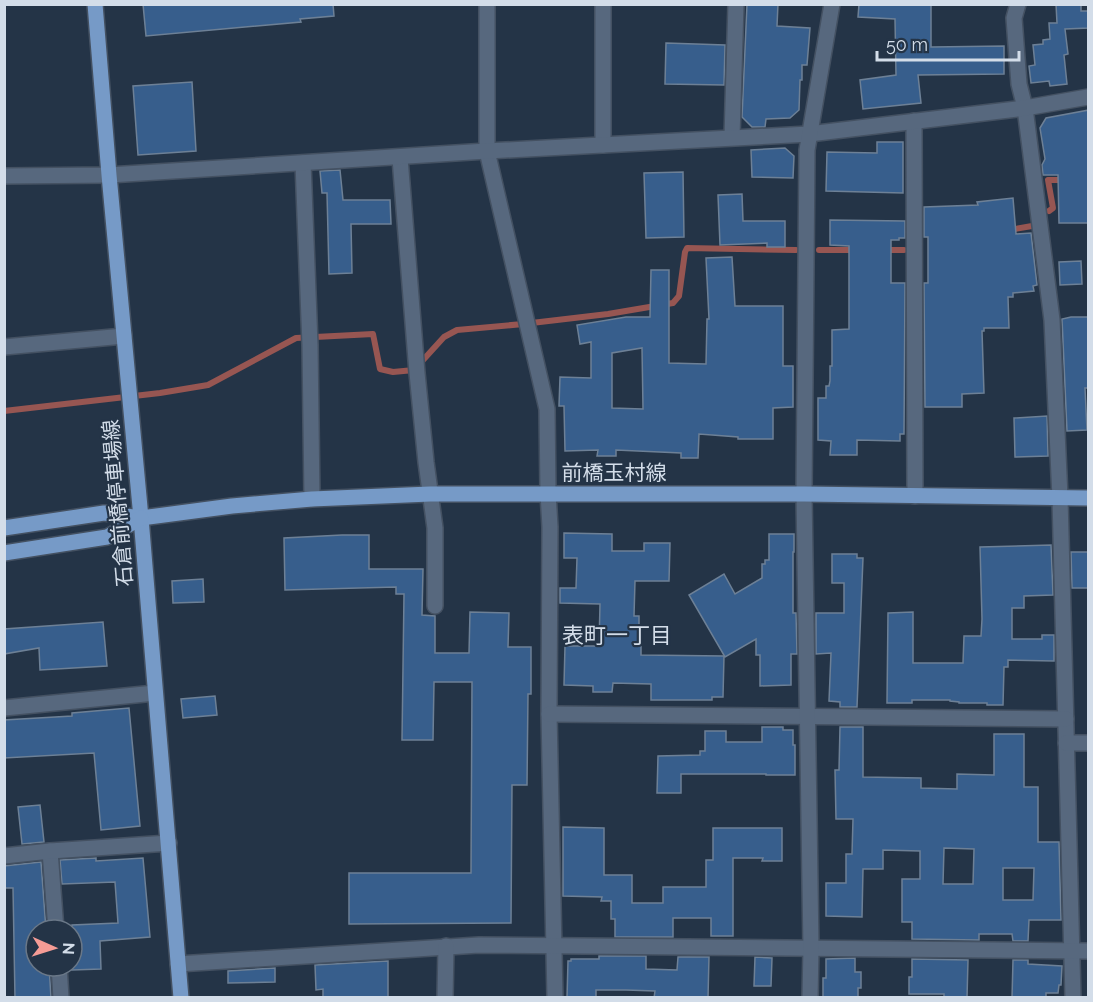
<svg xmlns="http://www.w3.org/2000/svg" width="1093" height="1002" font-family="Raleway,'Noto Sans JP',sans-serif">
<rect width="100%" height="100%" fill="#243447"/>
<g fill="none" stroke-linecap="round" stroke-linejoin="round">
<!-- stream -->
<g stroke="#975652" stroke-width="6">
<polyline points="1049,211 1053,208 1048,180 1065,180"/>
<polyline points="1009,230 1032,226"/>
<polyline points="819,250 857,250"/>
<polyline points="885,250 904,250"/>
<polyline points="4,411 160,393 208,385 296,338 373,334 380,369 393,372 414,370 444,337 457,330 523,324 608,314 673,303 679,296 685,252 687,248 796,250"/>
</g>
</g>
<!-- building -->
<g fill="#375e8c" stroke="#6d8096" stroke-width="1.5" fill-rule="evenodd">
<polygon points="143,4 333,4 334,16 300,19 301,22 146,36"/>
<polygon points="747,4 778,4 777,26 810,28 807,65 802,65 802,80 800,80 799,110 790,118 766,119 765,127 752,127 742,117"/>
<polygon points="859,4 931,4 931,47 1004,46 1004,74 918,75 921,103 863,109 860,80 896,75 895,19 858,17"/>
<polygon points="1056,4 1081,4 1081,11 1089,11 1089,28 1065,29 1068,54 1064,55 1067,84 1050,86 1049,81 1031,83 1029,66 1035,65 1033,45 1043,44 1043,40 1050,39 1049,23 1057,23"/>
<polygon points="666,43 725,45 724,85 665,84"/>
<polygon points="192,82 196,151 138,155 133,86"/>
<polygon points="1089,110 1089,223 1059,223 1058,175 1043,175 1042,165 1045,159 1040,128 1046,118"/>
<polygon points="877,142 903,142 903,193 826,191 827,152 877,153"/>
<polygon points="785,148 794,156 793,178 752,177 751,150"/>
<polygon points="340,170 343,200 390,200 391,224 351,224 352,273 329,274 327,193 322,193 320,171"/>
<polygon points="683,172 684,237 646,238 644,173"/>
<polygon points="742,194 743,221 785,221 785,247 767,247 767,243 720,245 718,195"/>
<polygon points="1013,198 1016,234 1031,233 1037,285 1033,286 1034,291 1013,293 1013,297 1008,297 1009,328 984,328 984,331 982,331 984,393 962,394 962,407 925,407 924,283 928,283 928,237 924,237 924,207 978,205 977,202"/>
<polygon points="830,220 905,221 905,238 899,238 899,240 891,240 891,283 905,283 904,434 900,434 900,441 857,440 857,455 830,455 831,441 818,440 818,398 826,398 826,386 829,386 830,381 830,366 832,366 832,330 849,329 849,246 830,245"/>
<path d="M732,257L735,306H783V366H793V407L773,408V439H738V437L699,434L698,458H681V453L616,450V456H597L598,450L565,451L564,406H559L560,377L591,378V342L580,344L577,325L626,317H650L651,270H669V363L706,364L707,319H709L706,258ZM642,348L643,409L612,408V353Z"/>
<polygon points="1081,261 1082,284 1060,285 1059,262"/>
<polygon points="1071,317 1089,317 1089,388 1085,388 1087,430 1067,431 1062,319"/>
<polygon points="1047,416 1048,456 1015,457 1014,418"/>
<polygon points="564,533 612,534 612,551 644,551 644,543 670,543 669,581 635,581 634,616 639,616 639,645 641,645 641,655 724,656 723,697 712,697 712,700 651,700 651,684 613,683 612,692 593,692 593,686 564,685 565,646 599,646 600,604 560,603 560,588 576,588 577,558 564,558"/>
<polygon points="769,534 794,534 794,552 793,552 793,613 796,613 797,654 791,654 791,685 760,686 760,655 756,655 756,639 725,657 689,595 724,574 735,594 762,578 762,564 765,564 765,560 769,560"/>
<polygon points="342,535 369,535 369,569 423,569 422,615 435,616 435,653 469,653 470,612 509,613 508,647 531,647 531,694 528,694 527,785 512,785 511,923 349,924 349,873 471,873 472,682 434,682 433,740 402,740 404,594 396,594 396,587 285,590 284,538"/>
<polygon points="1051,545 1053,595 1024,596 1024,608 1012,608 1012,639 1042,639 1042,635 1054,635 1054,661 1008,660 1008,667 1004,667 1003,705 987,705 987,703 959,703 959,702 950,701 950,700 912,700 912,703 887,703 888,613 913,612 913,663 963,663 964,636 981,636 982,619 980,547"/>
<polygon points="1071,552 1089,552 1089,588 1072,588"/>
<polygon points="832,554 857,554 857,558 863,558 857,707 840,707 840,702 829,701 831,653 816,654 816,613 844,613 844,583 832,583"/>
<polygon points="203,579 204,602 173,603 172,581"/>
<polygon points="103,622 107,666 40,670 39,648 4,654 4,629"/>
<polygon points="215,696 217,715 183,718 181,699"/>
<polygon points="129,708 140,826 101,830 94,753 4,758 4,720 72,716 72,713"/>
<polygon points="762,727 783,727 783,730 793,730 793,745 795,745 795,775 766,775 766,774 681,774 681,793 657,793 658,756 700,755 700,751 705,751 705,731 726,731 726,742 762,742"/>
<path d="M840,727H863V777L921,778V788L957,789V774L994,775V734H1024V787H1038V842H1059L1061,920H1029L1028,941H1013L1012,934H979V940L912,939V922H902V879H920V851L883,850V869H863L862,917L826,916V883H846V854H852L853,819H836L835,770H839ZM944,848L974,849L973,884H943ZM1003,868H1034L1033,900H1003Z"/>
<polygon points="40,805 44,842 22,844 18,807"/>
<polygon points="563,827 604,828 604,875 632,875 632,903 663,903 663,887 706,887 706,860 713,860 713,828 782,828 782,861 762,861 763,858 733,858 733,936 711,936 711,918 673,918 673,937 615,937 615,919 611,919 611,901 601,901 602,897 563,896"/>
<polygon points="96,858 96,861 143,858 150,937 100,941 101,969 72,970 72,925 118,923 115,882 62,884 60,860"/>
<polygon points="41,862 46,930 36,930 36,966 49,966 51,998 15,998 13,888 4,888 4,866"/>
<polygon points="599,956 646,956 646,969 677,970 678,957 709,957 708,998 654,998 655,991 626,990 596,990 596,998 567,998 568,961 571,961 571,959 599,959"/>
<polygon points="755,957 772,958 771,986 754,986"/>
<polygon points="855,958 855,972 861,972 861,988 858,988 858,998 823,998 823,978 826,978 826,959"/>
<polygon points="912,959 968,960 967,998 944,998 944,994 909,994 909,977 912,977"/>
<polygon points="1013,960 1028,960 1028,964 1062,966 1061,985 1059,985 1058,993 1046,993 1046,998 1012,998"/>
<polygon points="388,961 388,998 323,998 323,989 316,990 315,965"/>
<polygon points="275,968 275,982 228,983 228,971"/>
</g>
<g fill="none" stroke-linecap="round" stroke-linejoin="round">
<!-- minor casing -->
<g stroke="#445162" stroke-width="18">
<g id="minor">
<polyline points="487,4 487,151 547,409 548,493 550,527 549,714 555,998"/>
<polyline points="603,4 603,145"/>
<polyline points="1018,4 1014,18 1019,84 1025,108 1052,320 1060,498 1073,998"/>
<polyline points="914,121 915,496"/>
<polyline points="732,137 736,4"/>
<polyline points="400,158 417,373 426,462 435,528 435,606"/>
<polyline points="303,163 310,345 312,499"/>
<polyline points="4,176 109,175 487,151 809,134 1025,108 1088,97"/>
<polyline points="4,347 124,336"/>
<polyline points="4,708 155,693"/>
<polyline points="549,714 1066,719"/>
<polyline points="1066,743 1088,743"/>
<polyline points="50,851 56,930"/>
<polyline points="4,856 50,851 169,843"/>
<polyline points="178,964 479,945 1088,951"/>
<polyline points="59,966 61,998"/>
<polyline points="445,998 446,946"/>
<polyline points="810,998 811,948 804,494 807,150 832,4"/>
</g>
</g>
<!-- major casing -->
<g stroke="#445162" stroke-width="18">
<g id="major">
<polyline points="95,4 109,175 141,518 181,998"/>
<polyline points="4,528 104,513 141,518 232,506 312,499 430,494 804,494 1088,498"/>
<polyline points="4,553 107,537 141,518"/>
</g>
</g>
<!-- minor -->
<use href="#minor" stroke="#57687e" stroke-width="15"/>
<!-- major -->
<use href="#major" stroke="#769ac7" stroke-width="15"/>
</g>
<g text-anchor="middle" stroke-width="4.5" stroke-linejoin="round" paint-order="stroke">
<!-- street labels -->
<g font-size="21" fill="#d3dde9" stroke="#243447">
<text x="614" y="480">前橋玉村線</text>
<text transform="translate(118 503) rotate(-95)" y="7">石倉前橋停車場線</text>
</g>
<!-- neighbourhood labels -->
<g font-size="22" fill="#d3dde9" stroke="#243447">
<text x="617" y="643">表町一丁目</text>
</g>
</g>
<!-- border -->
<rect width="1093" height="1002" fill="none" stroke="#d3dde9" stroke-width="12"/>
<!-- north arrow -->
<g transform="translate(54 948) rotate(93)"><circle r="28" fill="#243447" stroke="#6a7888" stroke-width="1.5"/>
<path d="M0-4.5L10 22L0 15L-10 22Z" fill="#f59c96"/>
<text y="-9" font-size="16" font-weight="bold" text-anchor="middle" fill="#d3dde9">N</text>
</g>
<!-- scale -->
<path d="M877 51v9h142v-9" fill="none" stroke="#d3dde9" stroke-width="3"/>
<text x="886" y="51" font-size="18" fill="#d3dde9" stroke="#243447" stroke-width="4.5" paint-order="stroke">50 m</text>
</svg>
